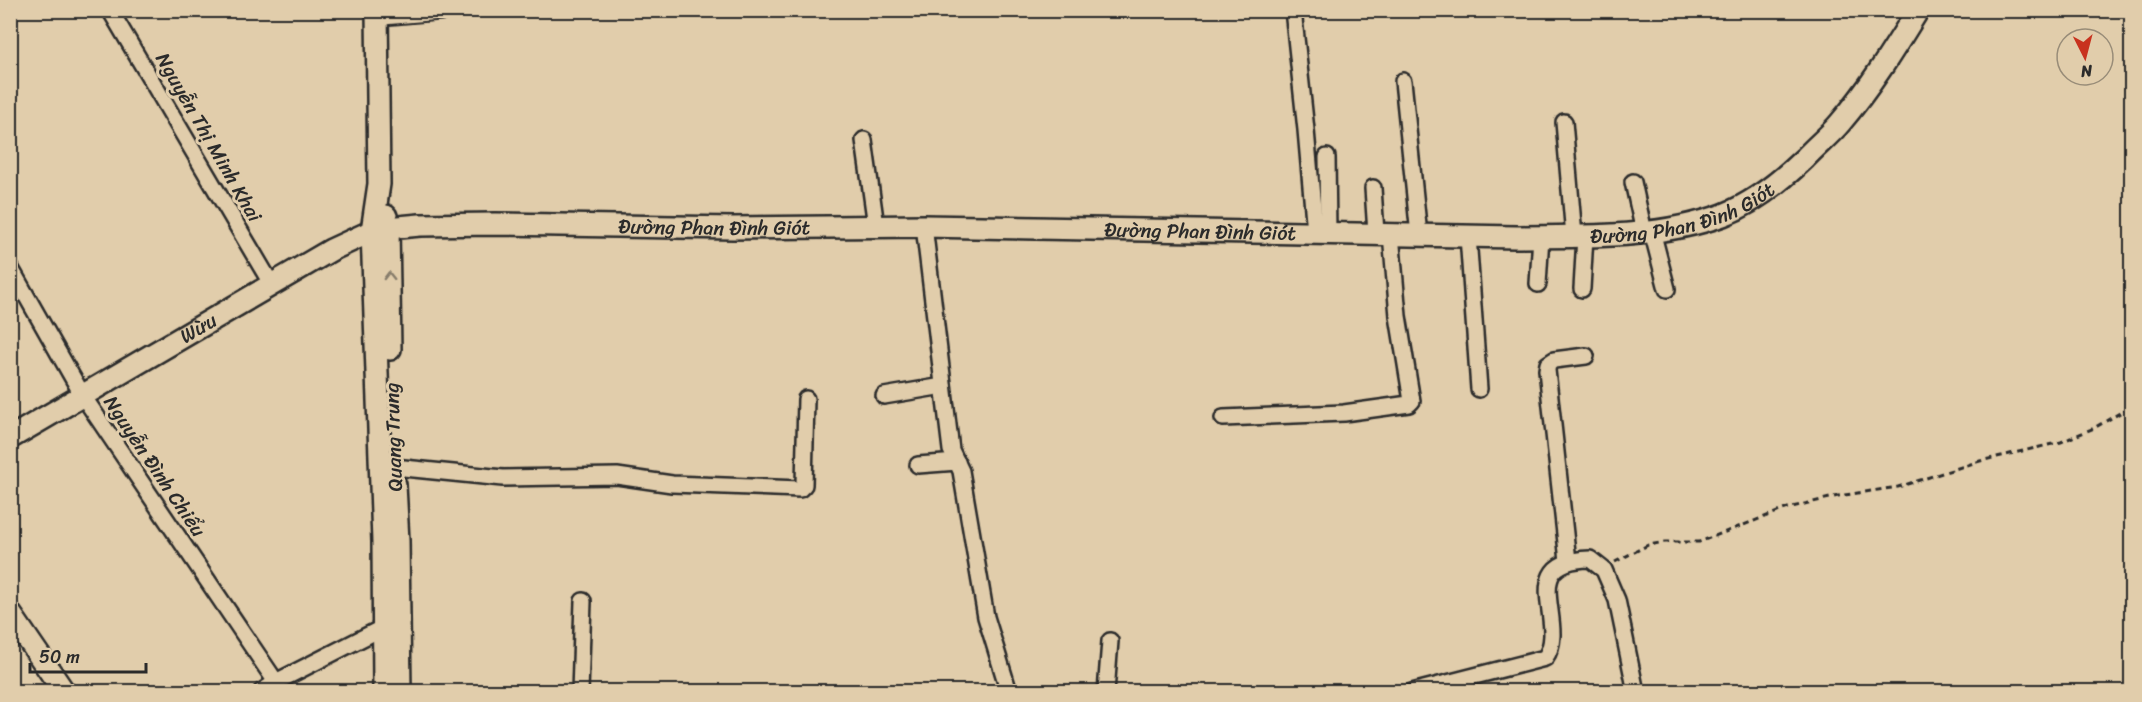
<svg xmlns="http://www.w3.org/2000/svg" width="2142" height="702" font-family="Sriracha,sans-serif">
<rect width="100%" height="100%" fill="#e1cdab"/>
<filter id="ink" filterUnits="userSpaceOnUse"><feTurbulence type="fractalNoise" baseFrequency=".0167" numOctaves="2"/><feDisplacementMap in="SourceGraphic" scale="12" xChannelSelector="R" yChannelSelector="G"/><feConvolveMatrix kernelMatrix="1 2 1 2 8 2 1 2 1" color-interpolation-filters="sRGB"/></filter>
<g filter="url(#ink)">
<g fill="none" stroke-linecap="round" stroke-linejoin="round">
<!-- lane casing -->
<g stroke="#2b2b2b" stroke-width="12">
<polyline id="lane" points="378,21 469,13"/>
</g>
<!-- street casing -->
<g stroke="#2b2b2b" stroke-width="20">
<g id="street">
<polyline points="110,10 272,285"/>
<polyline points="1293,10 1306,130 1315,232"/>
<polyline points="1403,81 1419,235"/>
<polyline points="1564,122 1574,236"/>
<polyline points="864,140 876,226"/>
<polyline points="1327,157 1328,232"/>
<polyline points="1633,182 1644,232"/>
<polyline points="1373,188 1376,233"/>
<polyline points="924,226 951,450 961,471 986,617 1009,692"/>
<polyline points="1652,231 1667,289"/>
<polyline points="1468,236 1479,389"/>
<polyline points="10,267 83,396 276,682"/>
<polyline points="1538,284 1541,236"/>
<polyline points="1582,289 1585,236"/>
<polyline points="884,396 943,386"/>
<polyline points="1223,418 1344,413 1409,404 1412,401 1398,316 1391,234"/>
<polyline points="918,465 957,462"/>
<polyline points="394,467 503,478 617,476 672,484 800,489 804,485 806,399"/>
<polyline points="1568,561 1547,370 1548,364 1554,360 1586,356"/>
<polyline points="261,692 276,682 384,627"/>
<polyline points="580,692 583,601"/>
<polyline points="1106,692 1110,641"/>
<path d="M1412,692L1545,658C1570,624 1514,561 1590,559L1604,570L1617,600L1636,692"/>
</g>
</g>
<!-- secondary casing -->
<g stroke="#2b2b2b" stroke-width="26">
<g id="secondary">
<polyline points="377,10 379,184 372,231 383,542 384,692"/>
<polyline points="386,216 388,228 390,349"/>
<path id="s1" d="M10,438L331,250L372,231L388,228L420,225L495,224L733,228L924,226L1516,237C1585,236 1657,239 1723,215C1754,203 1781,181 1805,158C1816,146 1830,135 1840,123C1870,88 1894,49 1918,10"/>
<polyline points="395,485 398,541 400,692"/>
<polyline points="10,613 64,692"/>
</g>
</g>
<!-- path -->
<polyline stroke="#2b2b2b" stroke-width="3" stroke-dasharray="6 4.5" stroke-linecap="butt" points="1615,562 1648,545 1665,542 1699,542 1788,508 1838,496 1898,487 1980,461 2061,442 2094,428 2132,406"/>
<!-- lane -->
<use href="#lane" stroke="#e1cdab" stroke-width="8"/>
<!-- street -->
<use href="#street" stroke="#e1cdab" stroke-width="15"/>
<!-- secondary -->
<use href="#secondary" stroke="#e1cdab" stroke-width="21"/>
</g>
<!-- one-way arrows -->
<defs><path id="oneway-chevron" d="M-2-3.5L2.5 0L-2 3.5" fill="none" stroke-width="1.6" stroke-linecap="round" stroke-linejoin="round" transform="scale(1.5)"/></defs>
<use stroke="#867c6b" href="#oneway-chevron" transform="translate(389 276) rotate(-91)"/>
</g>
<g text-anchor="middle" stroke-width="6" stroke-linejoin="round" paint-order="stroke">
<!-- street labels -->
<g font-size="20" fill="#2b2b2b" stroke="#e1cdab">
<text transform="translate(209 137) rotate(60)" y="7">Nguyễn Thị Minh Khai</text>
<text dy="7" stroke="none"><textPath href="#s1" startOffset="1732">Đường Phan Đình Giót</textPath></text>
<text dy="7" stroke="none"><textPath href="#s1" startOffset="760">Đường Phan Đình Giót</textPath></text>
<text dy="7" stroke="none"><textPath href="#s1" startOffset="1246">Đường Phan Đình Giót</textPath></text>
<text dy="7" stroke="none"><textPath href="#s1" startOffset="218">Wừu</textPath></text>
<text transform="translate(393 437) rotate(-92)" y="7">Quang Trung</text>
<text transform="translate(155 466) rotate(56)" y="7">Nguyễn Đình Chiểu</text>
</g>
</g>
<!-- margin -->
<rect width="2142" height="702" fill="none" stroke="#e1cdab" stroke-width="36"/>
<rect x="18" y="18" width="2106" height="666" fill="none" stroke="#2b2b2b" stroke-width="2" filter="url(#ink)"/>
<!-- north arrow -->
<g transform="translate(2085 57) rotate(174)"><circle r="28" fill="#e1cdab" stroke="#988c78" stroke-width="1.5"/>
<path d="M0-4.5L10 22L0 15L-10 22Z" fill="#c8321e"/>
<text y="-9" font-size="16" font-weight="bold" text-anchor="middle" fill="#2b2b2b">N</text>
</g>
<!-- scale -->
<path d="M30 663v9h116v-9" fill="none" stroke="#2b2b2b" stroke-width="3"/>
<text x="39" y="663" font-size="18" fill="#2b2b2b" stroke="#e1cdab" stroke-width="4.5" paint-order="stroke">50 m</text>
</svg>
